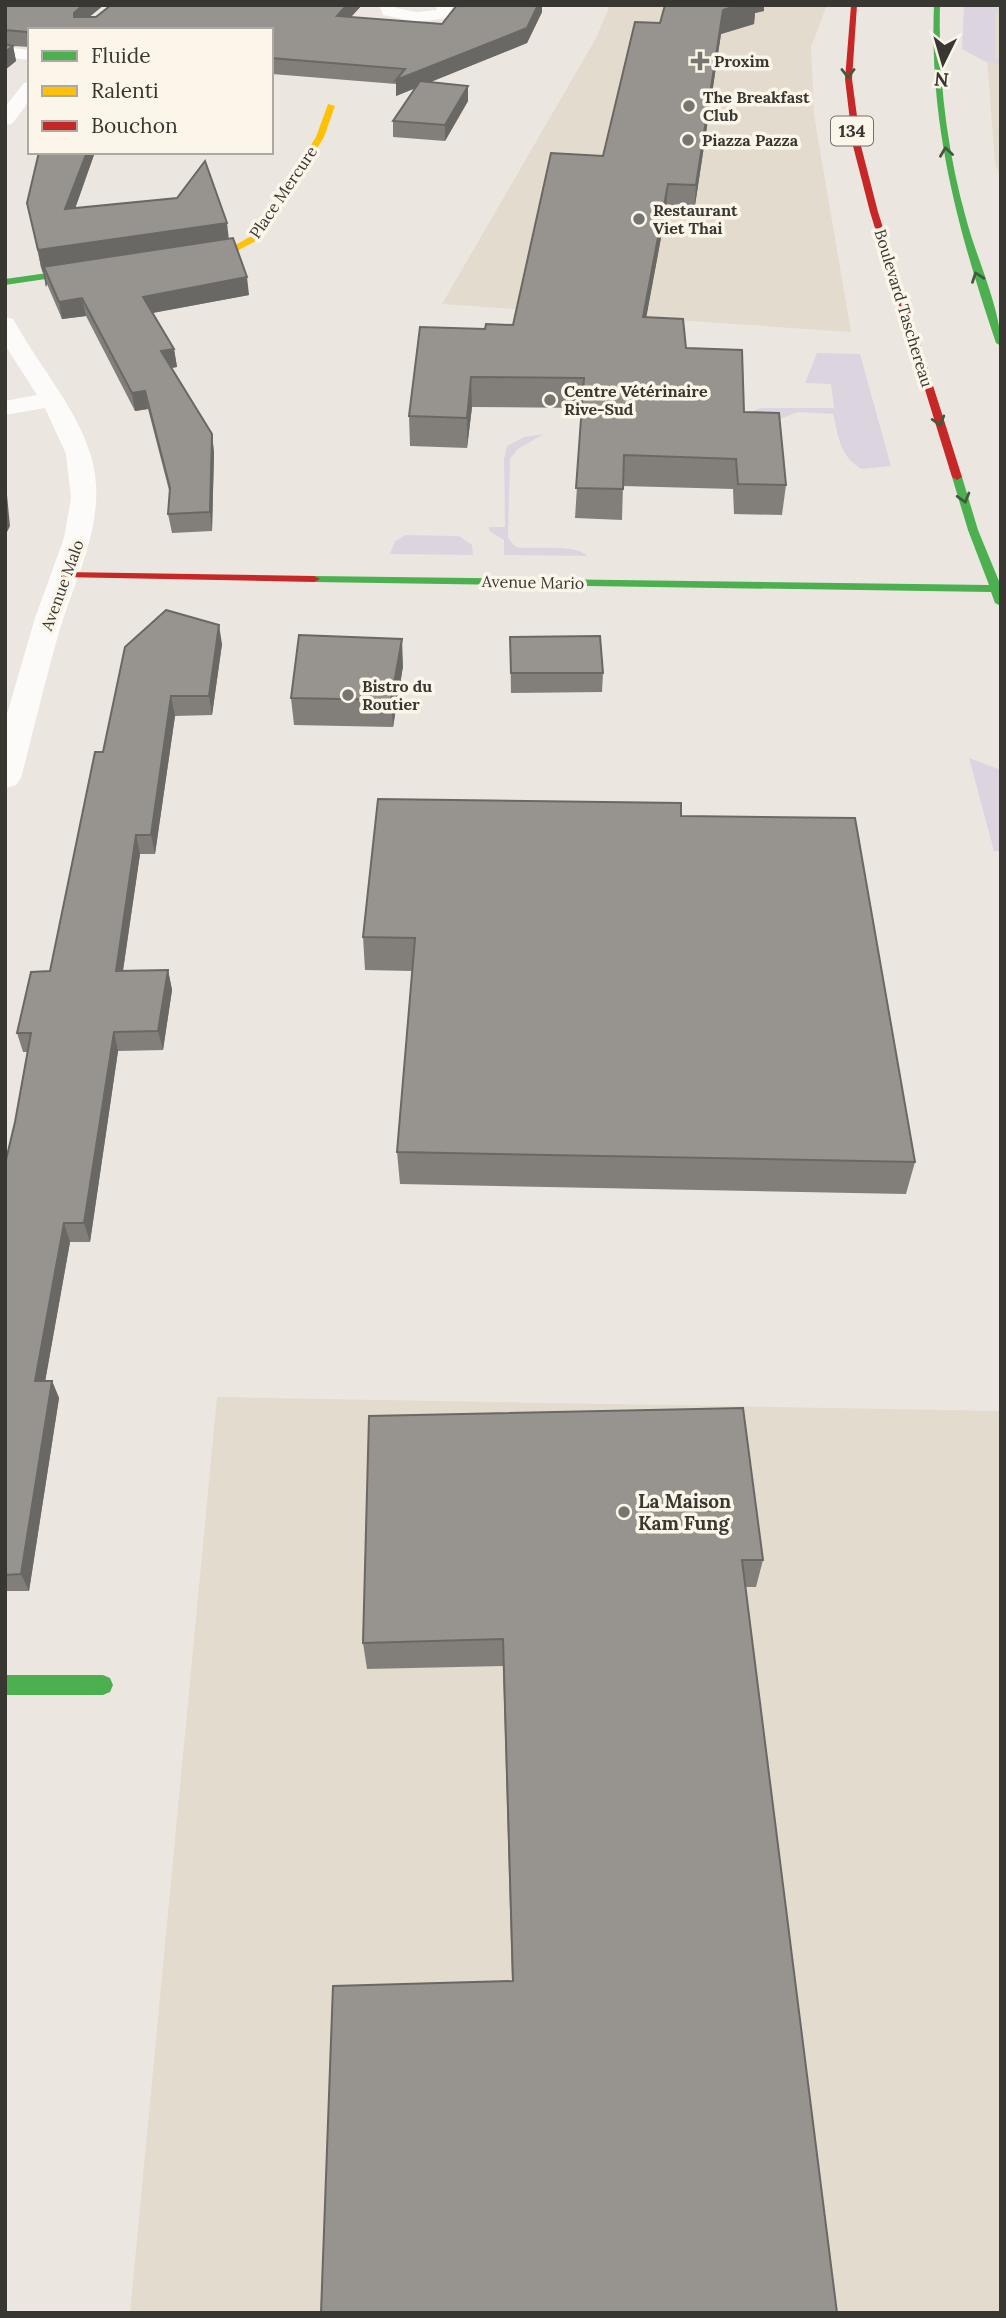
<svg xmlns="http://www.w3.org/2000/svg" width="1006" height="2318" font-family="Lora,serif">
<rect width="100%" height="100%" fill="#ebe7e0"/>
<!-- built -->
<g fill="#e3dbce">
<polygon points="610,5 827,5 811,47 814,115 851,332 442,304 596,38"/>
<polygon points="983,5 1001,5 1001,178 995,163"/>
<polygon points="217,1397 1001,1411 1001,2313 130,2313"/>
</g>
<!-- green -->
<g fill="#dcd5e0">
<polygon points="964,5 1001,5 1001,12 995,12 995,59 1001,60 1001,65 984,61 962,49"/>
<path d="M817,353L860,354L891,466L861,469C839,455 839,437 833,414L798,412L767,424L743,416L760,408H834L831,384L805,383Z"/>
<path d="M544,434L518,449L510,459L508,538L516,547C534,550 576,543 587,556L504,555V540L489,531V527H505L504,459L507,446L524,437Z"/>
<polygon points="406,535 459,536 472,545 473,555 390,554 395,541"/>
<polygon points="969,758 1001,770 1001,851 994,851"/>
</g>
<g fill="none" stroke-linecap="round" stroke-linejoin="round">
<!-- street -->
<g fill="#fcfbfa" fill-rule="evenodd">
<polygon points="379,5 395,5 396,8 416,12 437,10 435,5 453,5 455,8 449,18 416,22 383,15"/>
<polygon points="5,47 30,50 30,60 5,57"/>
<polygon points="30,82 30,100 12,124 5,125 5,107 24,83"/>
<path d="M5,317L13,319L16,324C40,367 75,406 90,453C111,517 74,578 57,639C44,685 33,732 21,778L16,785L5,788V721L35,618L64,538L71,498L66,454L45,408L5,415V401L37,395L5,345Z"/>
</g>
<!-- fast -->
<g fill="#4caf50" fill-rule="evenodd">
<path d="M934,5H940C938,79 947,151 967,222C977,259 1001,310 1001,346L996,343C958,230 929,125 934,5Z"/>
<polygon points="97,266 101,269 100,271 5,285 5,279"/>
<polygon points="957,474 962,477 978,530 1001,586 1001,606 995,603 991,592 314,582 308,579 314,576 989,585 968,530 952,477"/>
<polygon points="5,1675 103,1675 110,1678 113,1685 110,1692 103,1695 5,1695"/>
</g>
<!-- slow -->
<polygon fill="#ffc107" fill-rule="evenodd" points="328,104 335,106 324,137 261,238 235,252 181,259 181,255 184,254 230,248 255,234 316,137"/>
<!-- jam -->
<g fill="#c62828" fill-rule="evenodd">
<polygon points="851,5 857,5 852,79 861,146 878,212 962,477 957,480 952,477 870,212 853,146 845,79"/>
<polygon points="65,572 314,576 320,579 314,582 61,577 61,573"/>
</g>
</g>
<!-- wall -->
<g fill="#827f7b">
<polygon points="5,5 96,17 111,5 362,5 351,17 442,24 457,5 542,5 542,12 527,43 430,82 468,101 445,141 393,137 393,121 415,88 396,96 396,84 272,74 271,76 271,30 30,30 30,47 13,46 16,61 5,70"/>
<polygon points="764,11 755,13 754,24 721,34 694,212 666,211 646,317 686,348 744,412 786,485 782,515 734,514 733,489 623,486 622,520 575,518 582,408 472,407 467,448 410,446 409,416 485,329 513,325 603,156 660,23"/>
<polygon points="39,152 95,152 75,208 229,239 249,295 153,313 174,349 177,367 171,368 212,434 214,453 212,531 172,533 168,514 170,494 148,409 135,411 86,316 62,319 47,284 46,287 42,267 69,263 41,267 27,203"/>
<polygon points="510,637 603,673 602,692 511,693"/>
<polygon points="222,644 212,715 175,716 155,854 140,854 123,971 168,970 172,990 163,1050 118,1051 90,1242 70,1242 45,1381 52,1381 59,1398 29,1591 5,1591 5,1164 15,1122 27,1052 23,1052 17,1033 50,971 103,752"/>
<polygon points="403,666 393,727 294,725 291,698"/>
<polygon points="681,816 915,1162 906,1194 400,1184 397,1152 412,971 365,970 363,937"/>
<polygon points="369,1416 763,1560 756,1587 745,1587 512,1981 503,1666 367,1669 363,1643"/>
</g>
<!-- shaded-wall -->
<g fill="#6a6864">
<polygon points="83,5 104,5 76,28 74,13"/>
<polygon points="347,5 362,5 338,31 337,16"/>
<polygon points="538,5 542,5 542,12 527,43 396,96 396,80"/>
<polygon points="739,5 764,5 764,11 755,13 754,24 721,34 694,212 696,185 723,10"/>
<polygon points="13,46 16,61 5,70 5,52"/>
<polygon points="468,86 468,101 445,141 445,125"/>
<polygon points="87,152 95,152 69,226 65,209"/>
<polygon points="668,184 666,211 641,346 643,317"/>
<polygon points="227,223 229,240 41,267 38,250"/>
<polygon points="44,267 47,284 46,287 43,270"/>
<polygon points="247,277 249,295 146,314 143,297"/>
<polygon points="82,298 86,316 62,319 59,302"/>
<polygon points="174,349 177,367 164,369 161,351"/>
<polygon points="471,377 472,407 467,448 467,418"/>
<polygon points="145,391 148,409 135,411 132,393"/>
<polygon points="212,434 214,453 212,531 210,512"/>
<polygon points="5,474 10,526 5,536"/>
<polygon points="219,625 222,644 212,715 209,696"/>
<polygon points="402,639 403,666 393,727 391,700"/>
<polygon points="171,696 175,716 155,854 151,835"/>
<polygon points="136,835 140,854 120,990 116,971"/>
<polygon points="168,970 172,990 163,1050 158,1031"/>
<polygon points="114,1032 118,1051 90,1242 84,1223"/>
<polygon points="64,1223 70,1242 42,1399 35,1381"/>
<polygon points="52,1381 59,1398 29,1591 21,1574"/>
</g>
<!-- building -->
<g fill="#97948f" stroke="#6a6864" stroke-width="2">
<polygon points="5,5 83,5 74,13 74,17 96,17 111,5 347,5 337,16 442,24 457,5 538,5 527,28 396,80 405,69 271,58 271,30 30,30 30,43 27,32 5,30"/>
<polygon points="665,5 739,5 723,10 696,185 668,184 643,317 683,319 686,348 742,350 744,412 779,413 786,485 738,484 736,459 624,455 623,489 576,488 584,378 471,377 467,418 409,416 420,327 485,329 486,324 513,325 551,153 603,156 635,22 660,23"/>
<polygon points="5,44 13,46 5,52"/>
<polygon points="420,81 468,86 445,125 393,121"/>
<polygon points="39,152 87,152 65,209 177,198 205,161 227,223 38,250 27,203"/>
<polygon points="233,238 247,277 143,297 174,349 161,351 212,434 210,512 168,514 170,488 145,391 132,393 82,298 59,302 44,267 43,270 42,267"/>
<polygon points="166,610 219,625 209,696 171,696 151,835 136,835 116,971 168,970 158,1031 114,1032 84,1223 64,1223 35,1381 52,1381 21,1574 5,1575 5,1164 15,1122 31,1033 17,1033 31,972 50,971 95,752 103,752 125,647"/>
<polygon points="299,635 402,639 391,700 291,698"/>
<polygon points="600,636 603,673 511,673 510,637"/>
<polygon points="378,799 681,803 681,816 855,818 915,1162 397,1152 415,938 363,937"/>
<polygon points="743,1408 763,1560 742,1560 837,2313 321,2313 333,1986 513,1981 503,1639 363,1643 369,1416"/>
</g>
<!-- one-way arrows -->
<defs><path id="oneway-chevron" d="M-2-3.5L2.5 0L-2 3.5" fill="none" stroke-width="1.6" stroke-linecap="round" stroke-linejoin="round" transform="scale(1.75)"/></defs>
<g stroke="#3f5b3b">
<use href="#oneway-chevron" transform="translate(848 73) rotate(90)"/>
<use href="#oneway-chevron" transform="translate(946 152) rotate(-98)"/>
<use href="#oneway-chevron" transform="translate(977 277) rotate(-110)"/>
<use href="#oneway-chevron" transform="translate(939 421) rotate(73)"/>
<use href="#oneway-chevron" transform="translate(964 498) rotate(74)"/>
</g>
<!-- markers -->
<g fill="#77756f" stroke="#fcf5e9" stroke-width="2.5">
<path d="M696.5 50.5h7v7h7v7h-7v7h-7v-7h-7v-7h7z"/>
<circle cx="689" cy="106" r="7"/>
<circle cx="688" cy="140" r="7"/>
<circle cx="639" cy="219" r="7"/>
<circle cx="550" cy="400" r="7"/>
<circle cx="348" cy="695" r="7"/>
<circle cx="624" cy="1512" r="7"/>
</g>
<g text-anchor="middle" stroke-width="7" stroke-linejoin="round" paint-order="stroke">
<!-- far-poi labels -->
<g font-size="16" font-weight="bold" fill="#393732" stroke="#fcf5e9" text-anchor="start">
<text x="714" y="67">Proxim</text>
<text x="703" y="103">The Breakfast<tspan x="703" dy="18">Club</tspan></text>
<text x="702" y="146">Piazza Pazza</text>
<text x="653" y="216">Restaurant<tspan x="653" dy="18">Viet Thai</tspan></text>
<text x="564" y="397">Centre Vétérinaire<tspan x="564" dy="18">Rive-Sud</tspan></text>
<text x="362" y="692">Bistro du<tspan x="362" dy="18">Routier</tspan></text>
</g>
<!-- far-street labels -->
<g font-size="16" fill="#393732" stroke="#fcf5e9">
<text transform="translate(283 192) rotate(-56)" y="6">Place Mercure</text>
<text transform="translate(904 308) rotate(73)" y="6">Boulevard Taschereau</text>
<text transform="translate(533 582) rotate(1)" y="6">Avenue Mario</text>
<text transform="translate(62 585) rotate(-70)" y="6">Avenue Malo</text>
</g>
<!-- shield labels -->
<rect fill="#fcf5e9" stroke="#747069" stroke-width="2" x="831" y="116.5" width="42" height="29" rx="5"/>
<g font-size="18" font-weight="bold" fill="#393732">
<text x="852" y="137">134</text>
</g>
<!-- poi labels -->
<g font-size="19" font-weight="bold" fill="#393732" stroke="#fcf5e9" text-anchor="start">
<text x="638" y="1508">La Maison<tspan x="638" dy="22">Kam Fung</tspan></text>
</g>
</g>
<!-- border -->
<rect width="1006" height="2318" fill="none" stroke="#393732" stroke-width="14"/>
<!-- legend -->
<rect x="28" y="28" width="245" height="126" fill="#fcf5e9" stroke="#aea9a0" stroke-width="2"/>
<rect x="42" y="51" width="35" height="10" fill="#4caf50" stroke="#aea9a0" stroke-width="2"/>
<text x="91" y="63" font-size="21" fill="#393732">Fluide</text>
<rect x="42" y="86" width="35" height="10" fill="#ffc107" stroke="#aea9a0" stroke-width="2"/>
<text x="91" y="98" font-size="21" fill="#393732">Ralenti</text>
<rect x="42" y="121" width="35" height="10" fill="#c62828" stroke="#aea9a0" stroke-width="2"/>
<text x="91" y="133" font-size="21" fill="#393732">Bouchon</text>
<!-- north arrow -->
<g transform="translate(943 63) rotate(185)" stroke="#fcf5e9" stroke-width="5" paint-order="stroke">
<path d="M0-5L12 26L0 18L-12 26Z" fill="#393732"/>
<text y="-10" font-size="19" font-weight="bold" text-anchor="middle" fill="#393732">N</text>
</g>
</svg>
